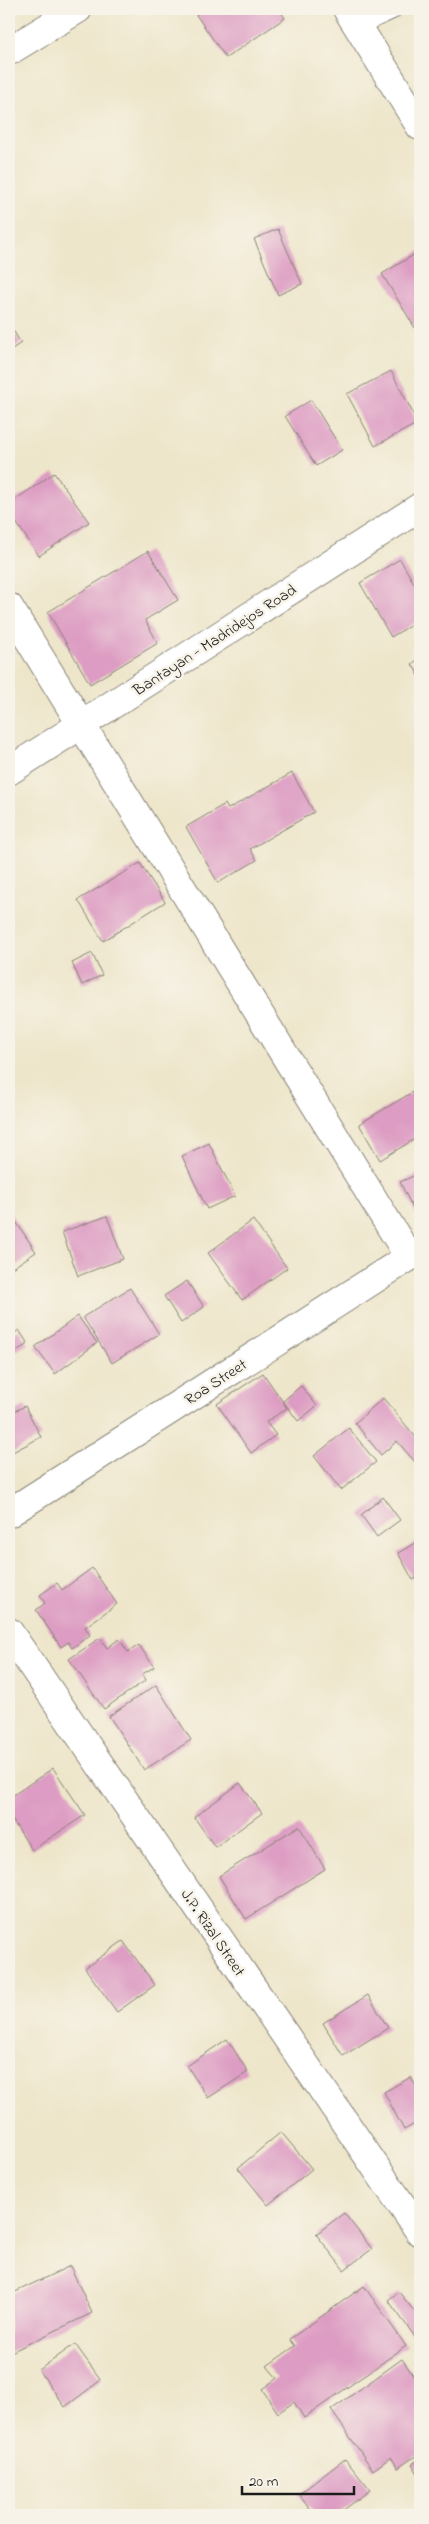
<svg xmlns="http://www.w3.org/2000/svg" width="429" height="2524" font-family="'Indie Flower',sans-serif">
<rect width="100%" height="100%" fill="#f7f3e8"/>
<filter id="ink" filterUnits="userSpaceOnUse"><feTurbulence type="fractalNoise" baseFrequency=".02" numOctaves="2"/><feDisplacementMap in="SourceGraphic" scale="10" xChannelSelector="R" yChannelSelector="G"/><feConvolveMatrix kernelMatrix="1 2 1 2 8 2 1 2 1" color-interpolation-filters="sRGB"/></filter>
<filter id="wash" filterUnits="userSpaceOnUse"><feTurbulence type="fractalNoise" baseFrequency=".0096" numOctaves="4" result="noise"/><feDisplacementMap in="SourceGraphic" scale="20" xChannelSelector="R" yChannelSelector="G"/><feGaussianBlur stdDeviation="1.12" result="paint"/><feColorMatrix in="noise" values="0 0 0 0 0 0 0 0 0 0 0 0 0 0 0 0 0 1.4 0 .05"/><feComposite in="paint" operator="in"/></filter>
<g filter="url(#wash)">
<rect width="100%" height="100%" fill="#eee6cb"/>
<g id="blocks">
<!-- building -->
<g fill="#dd9cc3">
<polygon points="192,9 279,9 285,18 226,58"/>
<polygon points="278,229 302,284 278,295 254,239"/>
<polygon points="420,251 420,336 382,274"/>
<polygon points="9,324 21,343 9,351"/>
<polygon points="391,371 418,423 375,446 347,394"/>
<polygon points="311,400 342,450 316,466 285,416"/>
<polygon points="54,473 89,522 39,556 9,512 9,504"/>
<polygon points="148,551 178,600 145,620 158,643 90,684 48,612"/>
<polygon points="400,559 420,594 420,620 391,637 360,583"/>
<polygon points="420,658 420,677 412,664"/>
<polygon points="292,773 314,812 250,849 257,860 218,883 186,827 225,804 228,809"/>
<polygon points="140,863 165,902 103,941 78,900"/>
<polygon points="92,953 102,975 82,985 72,963"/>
<polygon points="416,1090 420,1097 420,1136 380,1160 359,1124"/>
<polygon points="209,1143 235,1196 207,1209 182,1156"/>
<polygon points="420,1173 420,1218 418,1219 400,1182"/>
<polygon points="9,1211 36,1252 9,1270"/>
<polygon points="107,1216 123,1259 78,1276 62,1232"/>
<polygon points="253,1220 287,1268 242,1300 208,1253"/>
<polygon points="187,1281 204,1307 181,1323 164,1296"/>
<polygon points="130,1288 159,1334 112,1363 83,1317"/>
<polygon points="78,1316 97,1343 55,1374 35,1347"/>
<polygon points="19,1330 28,1344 11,1354 9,1350 9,1337"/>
<polygon points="263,1373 287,1408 266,1422 276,1435 251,1453 217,1404"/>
<polygon points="301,1386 317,1406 298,1421 283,1401"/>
<polygon points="383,1398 420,1442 420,1457 415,1462 397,1441 381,1455 355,1423"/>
<polygon points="25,1406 41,1437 9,1454 9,1414"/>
<polygon points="349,1428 376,1462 341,1490 314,1456"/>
<polygon points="383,1497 400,1520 377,1537 361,1515"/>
<polygon points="420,1540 420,1576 413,1580 398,1553"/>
<polygon points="92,1568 117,1604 85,1627 90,1635 72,1648 68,1642 61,1647 36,1610 45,1603 40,1595 57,1583 62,1590"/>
<polygon points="100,1638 107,1648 119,1639 128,1652 139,1645 154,1667 142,1674 146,1680 104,1709 69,1659"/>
<polygon points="156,1685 191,1740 144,1770 109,1716"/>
<polygon points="53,1768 85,1815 32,1850 9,1815 9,1798"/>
<polygon points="240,1783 262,1813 215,1847 194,1817"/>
<polygon points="299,1826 325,1869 246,1919 219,1876"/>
<polygon points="123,1941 155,1985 117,2012 85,1968"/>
<polygon points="368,1995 388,2028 343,2056 323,2023"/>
<polygon points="227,2039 248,2072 208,2098 187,2066"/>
<polygon points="411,2077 420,2094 420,2121 404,2130 384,2092"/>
<polygon points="281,2132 312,2169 268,2205 238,2168"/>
<polygon points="344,2213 372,2249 344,2270 316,2234"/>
<polygon points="70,2266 92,2313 9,2353 9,2295"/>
<polygon points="364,2286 406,2346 304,2418 294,2402 278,2413 262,2389 277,2378 267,2366 295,2346 290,2339"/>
<polygon points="399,2292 414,2311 420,2307 420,2339 418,2341 388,2300"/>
<polygon points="75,2344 101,2380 65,2407 39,2370"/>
<polygon points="402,2359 420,2385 420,2453 398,2468 391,2457 373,2470 331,2410"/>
<polygon points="345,2459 370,2490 337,2515 315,2515 299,2494"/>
<polygon points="420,2459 420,2477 412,2464"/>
</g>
</g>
</g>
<g filter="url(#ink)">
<use href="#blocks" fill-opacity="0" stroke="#858174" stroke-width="1"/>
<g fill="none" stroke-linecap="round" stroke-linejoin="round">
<!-- service casing -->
<g stroke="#858174" stroke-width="22">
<polyline id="service" points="357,25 392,9"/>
</g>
<!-- minor casing -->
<g stroke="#858174" stroke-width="30">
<g id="minor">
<polyline points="347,9 420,126"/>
<polyline points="9,51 78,9"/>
<polyline points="9,607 409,1257"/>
<polyline points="9,1513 420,1250"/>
<polyline points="9,1632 420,2232"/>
</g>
</g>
<!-- secondary casing -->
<g stroke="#858174" stroke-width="30">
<polyline id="secondary" points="9,771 420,507"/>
</g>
<!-- service -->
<use href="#service" stroke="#fff" stroke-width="20"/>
<!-- minor -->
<use href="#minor" stroke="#fff" stroke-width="28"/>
<!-- secondary -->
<use href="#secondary" stroke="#fff" stroke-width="28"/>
</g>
</g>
<g text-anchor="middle" stroke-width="5" stroke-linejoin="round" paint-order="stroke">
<!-- street labels -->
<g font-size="16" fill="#1c1c1c" stroke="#f7f3e8">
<text transform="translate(214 639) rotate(-33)" y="6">Bantayan - Madridejos Road</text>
<text transform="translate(215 1381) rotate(-33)" y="6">Roa Street</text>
<text transform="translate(214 1932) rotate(56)" y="6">J.P. Rizal Street</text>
</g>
</g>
<!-- margin -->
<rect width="429" height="2524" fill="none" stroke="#f7f3e8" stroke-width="30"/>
<!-- scale -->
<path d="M242 2486v8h112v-8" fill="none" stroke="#1c1c1c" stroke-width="2.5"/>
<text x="249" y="2486" font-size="15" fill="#1c1c1c" stroke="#f7f3e8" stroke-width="4" paint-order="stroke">20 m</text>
</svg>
